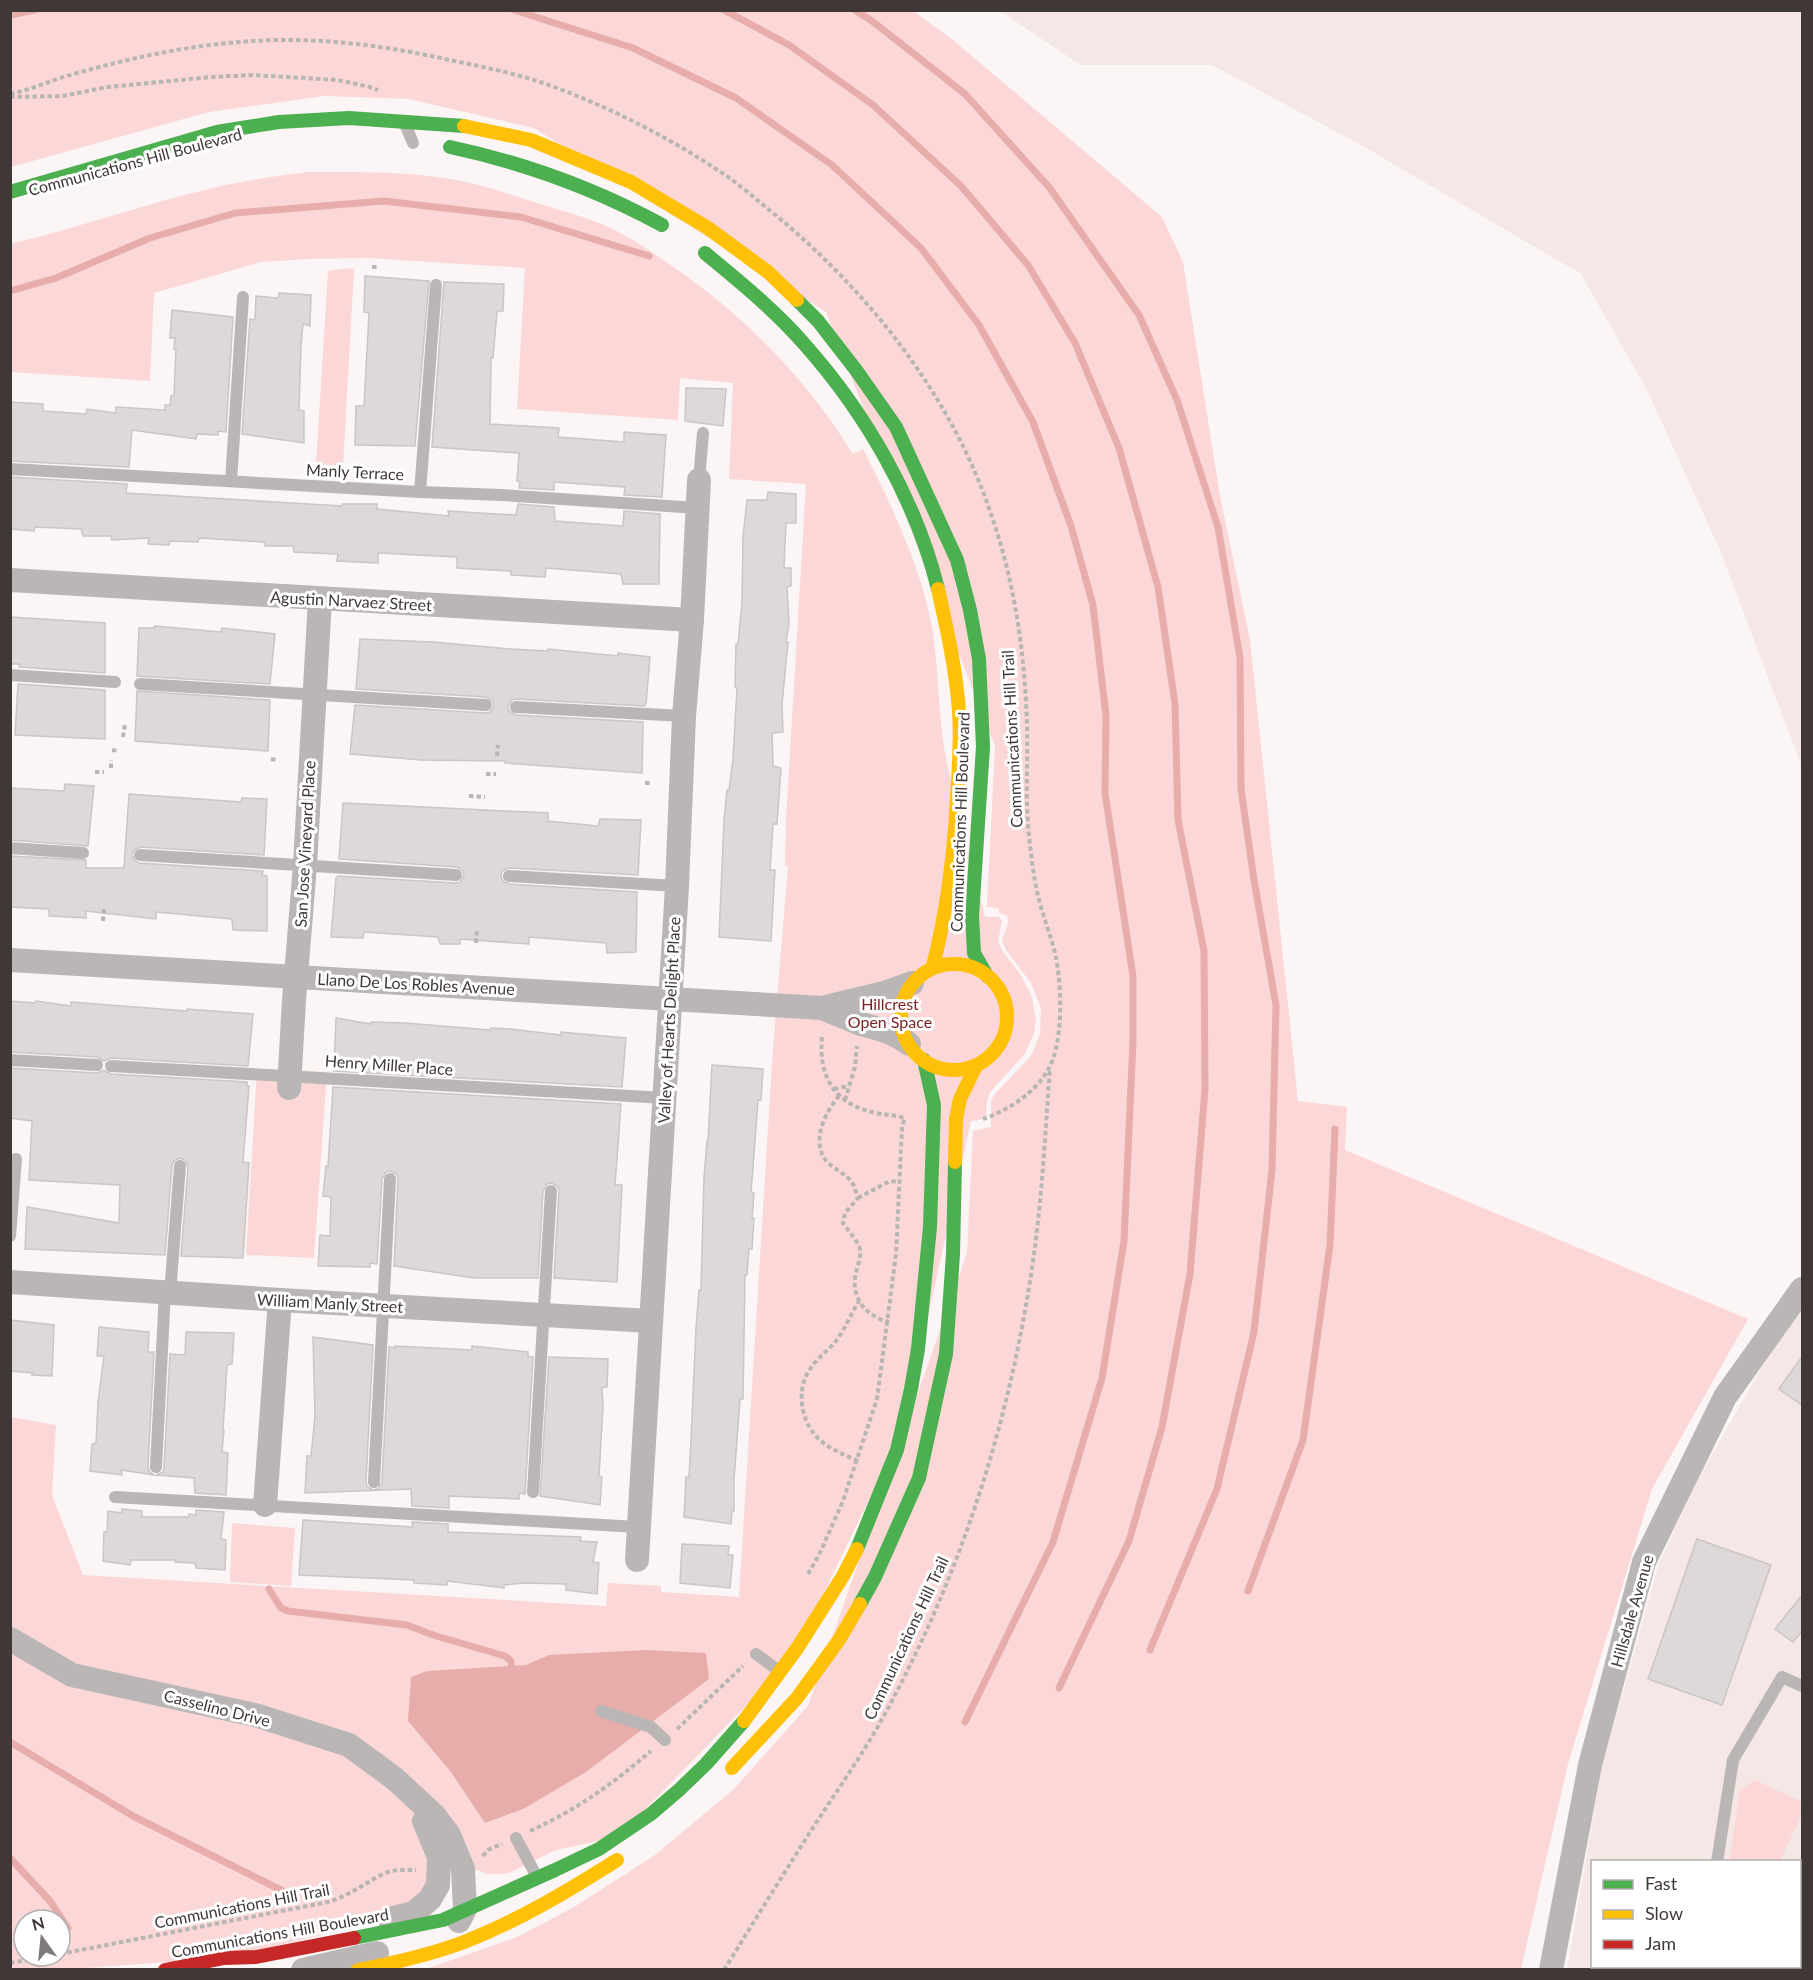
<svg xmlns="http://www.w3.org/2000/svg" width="1813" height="1980" font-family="Lato,sans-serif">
<rect width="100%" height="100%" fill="#fbf5f5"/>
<!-- built -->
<g fill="#f4e7e6" fill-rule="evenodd">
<polygon points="1000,11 1802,11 1802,767 1720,550 1648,392 1581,274 1361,145 1212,65 1081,65"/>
<path d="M1802,1305V1969L1567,1970L1602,1767L1659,1563L1703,1470L1784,1329ZM1592,1862H1800V1966H1592Z"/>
</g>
<!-- green -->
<g fill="#fbd8d7" fill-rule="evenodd">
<polygon points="912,10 953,40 1162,217 1183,262 1220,496 1250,640 1298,1101 1347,1107 1345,1150 1748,1319 1652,1489 1568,1764 1521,1969 426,1969 517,1937 574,1907 655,1855 734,1789 808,1706 967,1253 973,1131 991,1127 991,1102 994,1095 1031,1056 1040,1034 1041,1008 1031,983 1006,950 1002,941 1009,920 1006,915 999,913 999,908 987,907 995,746 826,312 534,128 409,99 325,96 209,112 11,167 11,11"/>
<path d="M308,172C351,172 393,171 436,177C471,181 503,192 537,203C559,210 584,216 606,226C629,236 651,251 672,266C744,315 807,379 853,454L863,449C892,506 920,564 932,627C939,668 938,713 945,753C956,808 972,862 985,917H999L1002,921L998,942L1003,952L1021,975L1032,997L1036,1020L1034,1034L1025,1054L990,1092L987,1101L986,1119L971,1121L903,1430L791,1660L618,1837L556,1850L509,1873L499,1874H487L478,1870L463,1869L439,1857L414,1913L224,1958L72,1969H11V1417L56,1425L52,1495L83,1575L606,1606L608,1583L661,1586V1592L739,1597L773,1048L788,866H785L786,819L806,484L729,479L733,383L680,378L678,420L517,409L525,268L368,258L308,259L261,262L154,293L150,381L11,372L10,244C77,228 142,205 209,189C242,181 275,176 308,172ZM24,1920H60V1956H24Z"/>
<polygon points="348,268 354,269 343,466 316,464 328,271"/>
<polygon points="257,1069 327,1072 314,1258 246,1255"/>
<polygon points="232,1523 295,1528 291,1586 230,1582"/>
<polygon points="1755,1780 1802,1802 1802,1815 1780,1861 1729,1861 1740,1790"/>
</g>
<!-- water -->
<polygon fill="#e6adaa" points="646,1650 706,1653 709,1679 586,1772 523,1809 485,1823 451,1772 408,1721 411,1677 427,1671 526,1665 549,1655"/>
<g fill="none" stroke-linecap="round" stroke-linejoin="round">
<!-- stream -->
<g stroke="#e6adaa" stroke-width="7">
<polyline points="514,10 633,48 736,98 832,165 921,248 979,325 1033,422 1071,526 1093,605 1106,716 1105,793 1133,976 1133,1041 1124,1241 1102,1378 1053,1542 965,1722"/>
<polyline points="724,10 789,45 873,105 961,186 1028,265 1075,343 1119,448 1158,587 1175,704 1178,820 1204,951 1205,1089 1190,1274 1162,1427 1129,1541 1059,1688"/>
<polyline points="855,10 872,21 965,94 1049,187 1139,315 1177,400 1218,527 1240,658 1241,789 1254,880 1276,1005 1272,1170 1254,1332 1217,1489 1150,1650"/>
<polyline points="10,15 35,10"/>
<polyline points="10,291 56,278 150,238 235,213 384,201 521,217 649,256"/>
<polyline points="269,1589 281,1608 288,1611 407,1625 433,1635 505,1656 511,1661 512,1672"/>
<polyline points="1248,1591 1303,1440 1330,1245 1335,1129"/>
<polyline points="10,1742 133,1816 287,1893"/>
<polyline points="10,1858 50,1901 68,1928"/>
</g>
</g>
<!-- building -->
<g fill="#ded8d8" stroke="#cbc5c5" stroke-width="1.5">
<polygon points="365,276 429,281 415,446 355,445 356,406 364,406 369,313 364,312"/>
<polygon points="444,282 504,284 503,311 497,311 493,358 491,358 490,424 559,428 558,437 624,442 624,432 666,435 662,497 624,495 625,487 554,482 554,490 519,488 520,482 517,481 519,453 432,447"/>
<polygon points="279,293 311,295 310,326 303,324 301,346 299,410 304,411 304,443 242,434 250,319 255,320 256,296 278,298"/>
<polygon points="172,310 233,317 226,432 218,431 218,435 197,434 196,439 132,430 129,467 10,461 10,402 43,404 43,411 86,414 87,409 116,413 116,407 165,410 165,405 170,405 171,396 174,395 176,349 174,349 175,338 170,338"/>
<polygon points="686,388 726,389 723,426 685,421"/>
<polygon points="10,477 127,484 126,493 342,506 342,504 377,504 377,509 449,516 448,511 516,515 518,504 554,507 555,521 623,526 624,511 660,514 659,584 623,584 621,574 546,568 545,577 511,575 511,571 457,568 457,557 378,553 378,563 337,561 338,554 294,552 293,546 265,546 264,542 199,538 198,542 170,541 169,545 148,544 149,538 112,540 111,536 83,536 81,529 35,527 34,531 10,529"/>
<polygon points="768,492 796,494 796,523 786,523 784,568 791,568 791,586 787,587 789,624 786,642 788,642 782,704 783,732 772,733 773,766 781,768 777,824 773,824 770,870 775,870 771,941 719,937 724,821 727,790 729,790 733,759 737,688 735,687 736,644 738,644 742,603 743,536 747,500 767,500"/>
<polygon points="10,617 105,623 105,673 19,667 20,664 10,664"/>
<polygon points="155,626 221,632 222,628 275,634 270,684 137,676 139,628 154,628"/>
<polygon points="360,639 433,642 511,649 548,651 548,649 618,656 618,653 650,657 646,704 644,706 516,699 512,700 508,706 509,711 516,715 643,722 642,773 505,763 505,761 421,760 350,754 355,705 486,713 490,712 494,706 493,701 486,697 356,689"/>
<polygon points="18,684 105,690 105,739 15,735"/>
<polygon points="137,691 270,700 268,751 135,741"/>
<polygon points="65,784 94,786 88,846 10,840 10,788 64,791"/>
<polygon points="129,794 241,802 242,798 267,799 264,855 141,847 134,850 132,855 135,861 139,863 263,871 262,875 267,876 267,931 233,930 232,919 156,912 156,919 86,911 86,918 49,916 49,909 10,907 10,856 86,860 86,868 124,868"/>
<polygon points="343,803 548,813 548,821 598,826 600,819 641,820 638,875 509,868 502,871 501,876 504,882 509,884 637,892 636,952 607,953 606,943 529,937 529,944 460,939 460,944 440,944 438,937 364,932 363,938 331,937 336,878 338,876 455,883 460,882 464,876 463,871 457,867 339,859"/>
<polygon points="10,1001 35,1003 36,1001 71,1006 71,1002 187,1011 187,1009 253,1014 248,1066 111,1058 104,1061 97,1057 10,1052"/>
<polygon points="336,1018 371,1024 371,1022 405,1023 490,1030 491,1028 510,1029 561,1035 561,1032 626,1038 622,1087 334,1071"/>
<polygon points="712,1065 763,1069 761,1100 758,1100 752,1180 751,1192 754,1193 752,1218 754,1218 752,1249 749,1249 747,1275 745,1275 743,1399 740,1399 734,1480 734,1511 732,1511 731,1524 684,1517 686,1477 689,1477 691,1440 696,1328 699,1290 701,1290 704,1178 707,1141 708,1141"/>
<polygon points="10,1068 97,1073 104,1070 111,1074 247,1082 247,1086 249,1086 243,1162 249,1163 243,1258 181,1256 188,1167 185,1160 180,1158 174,1161 172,1165 165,1255 25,1249 27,1207 119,1223 120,1185 29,1180 32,1121 10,1118"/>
<polygon points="333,1087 621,1104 615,1185 622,1185 617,1282 554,1278 559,1191 558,1187 552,1183 547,1184 543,1191 538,1278 474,1278 394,1266 398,1179 397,1175 391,1171 386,1172 382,1179 377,1264 370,1263 370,1267 318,1266 320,1235 330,1236 331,1197 323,1196 326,1166 328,1166"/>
<polygon points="10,1320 54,1325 52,1376 32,1375 33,1373 10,1371"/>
<polygon points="99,1327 149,1332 148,1352 154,1352 148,1467 149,1471 154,1475 121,1470 122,1475 90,1471 92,1444 96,1443 98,1402 104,1356 97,1356"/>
<polygon points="186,1332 234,1333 232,1364 227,1365 223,1430 224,1430 222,1452 228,1453 226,1495 195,1493 194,1478 156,1475 163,1472 164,1467 170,1354 185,1355"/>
<polygon points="313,1337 373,1345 366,1482 367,1486 373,1490 378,1489 382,1482 389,1347 395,1348 395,1346 472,1350 472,1346 528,1352 528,1357 533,1357 525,1494 519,1493 519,1499 449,1496 449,1508 412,1506 411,1489 305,1493 307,1456 311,1456 315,1416"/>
<polygon points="1803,1355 1803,1406 1779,1389"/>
<polygon points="549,1357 608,1359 607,1387 602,1387 603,1406 599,1476 602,1477 600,1505 540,1496"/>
<polygon points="122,1509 142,1511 142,1517 189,1517 189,1514 196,1515 196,1510 224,1512 221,1539 226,1540 225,1570 196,1568 195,1563 175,1562 176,1560 131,1560 130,1565 103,1561 104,1532 107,1532 108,1511 122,1513"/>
<polygon points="303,1520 413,1527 412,1522 448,1524 448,1532 581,1537 580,1541 597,1542 593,1562 599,1563 597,1594 566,1590 566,1584 525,1583 504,1585 504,1588 447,1581 447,1585 414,1583 414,1580 299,1575"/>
<polygon points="1697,1539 1771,1565 1722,1705 1648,1679"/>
<polygon points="682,1544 729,1546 728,1555 733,1555 730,1588 680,1583"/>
<polygon points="1803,1594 1803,1630 1793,1642 1775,1629"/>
</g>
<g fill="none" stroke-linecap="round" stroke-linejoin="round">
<!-- path -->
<g stroke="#b9b5b5" stroke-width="4" stroke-dasharray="4.5 3" stroke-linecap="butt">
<path d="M10,94C29,90 45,83 63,77C125,59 188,45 253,41C317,37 382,45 445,59C478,66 511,72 543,83C603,104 663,134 716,169C734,180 751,195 767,208C866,288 952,395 992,517C1015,583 1025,656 1027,725C1028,762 1025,799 1029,836C1031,854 1033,873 1037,891C1041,912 1050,932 1055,953C1062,984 1064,1042 1048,1070C1035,1093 1007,1111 983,1119"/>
<polyline points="10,97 63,96 108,87 211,77 252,75 338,80 370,87 378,90"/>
<polyline points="372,267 378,267"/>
<polyline points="123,737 125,724"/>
<polyline points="112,750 119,751"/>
<polyline points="497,756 498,745"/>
<polyline points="271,759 277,760"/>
<polyline points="111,768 111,760"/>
<polyline points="95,772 104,772"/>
<polyline points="486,774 496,774"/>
<polyline points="645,783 650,783"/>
<polyline points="469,796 485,797"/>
<polyline points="103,921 104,909"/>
<polyline points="476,943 477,930"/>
<path d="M822,1037C818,1078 836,1105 876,1113C886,1115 895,1115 904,1118"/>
<polyline points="834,1089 849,1086"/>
<path d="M839,1096C826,1112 812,1137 824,1158C831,1169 847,1173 853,1184C855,1188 856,1193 858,1198L845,1213L843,1223C848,1230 855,1238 859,1246C863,1256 856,1268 855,1278C852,1300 868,1317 889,1322"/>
<polyline points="845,1100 855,1067 857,1046"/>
<polyline points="858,1198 890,1181 899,1182"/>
<path d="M858,1461C845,1455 832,1450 821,1441C801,1424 795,1391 810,1369C817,1358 828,1351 836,1341C845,1329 851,1314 859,1301"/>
<polyline points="808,1574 819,1555 843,1501 877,1399 896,1254 902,1127 905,1117"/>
<polyline points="677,1729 743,1666"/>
<path d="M530,1831C578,1809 611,1785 651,1751"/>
<polyline points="483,1856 488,1850 502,1844"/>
<path d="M60,1954L328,1902C351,1895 363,1884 383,1874C393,1869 405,1870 416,1870"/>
<polyline points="10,1963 51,1956"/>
<path d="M724,1970C752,1925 779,1881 807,1837C837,1790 870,1745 895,1695C965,1561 1010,1417 1032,1268C1042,1202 1045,1134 1050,1068"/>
</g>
<!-- lane -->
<g stroke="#bab6b6" stroke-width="12">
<polyline points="405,124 413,143"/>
<polyline points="10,469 420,492 502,495 698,508"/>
<polyline points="699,480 703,433"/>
<polyline points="231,481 243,297"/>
<polyline points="420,492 436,285"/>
<polyline points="10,675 115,682"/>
<polyline points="140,684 486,705"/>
<polyline points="516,707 684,716"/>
<polyline points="10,848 83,853"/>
<polyline points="140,855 456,875"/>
<polyline points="509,876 677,886"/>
<polyline points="10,1060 97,1065"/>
<polyline points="111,1066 665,1098"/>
<polyline points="10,1236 16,1159"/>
<polyline points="170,1293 180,1166"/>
<polyline points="156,1467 165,1292"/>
<polyline points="374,1482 390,1179"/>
<polyline points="533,1492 551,1191"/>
<polyline points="115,1497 638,1527"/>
<polyline points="756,1654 779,1671"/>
<polyline points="601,1711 651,1727 665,1740"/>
<polyline points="516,1838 537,1877"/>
<polyline points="1717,1862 1733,1760 1782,1677 1802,1686"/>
<polyline points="1709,1970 1709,1966"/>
</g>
<!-- street -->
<g stroke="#bab6b6" stroke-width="24">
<polyline points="10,580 692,620"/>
<polyline points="10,960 822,1008 884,993 912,983"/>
<path d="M822,1008C835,1013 848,1019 861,1024C879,1029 894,1032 909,1044"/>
<polyline points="289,1088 294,1000 305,865 320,599"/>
<polyline points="10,1282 280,1300 651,1321"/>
<polyline points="265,1505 280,1300"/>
<polyline points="637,1560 677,886 684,716 692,620 699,480"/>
<polyline points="10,1639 72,1675 255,1715 349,1745 395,1779 434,1815 449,1835 463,1869 465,1909 459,1921"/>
<polyline points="389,1919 414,1913 430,1899 438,1885 439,1857 424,1821"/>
<polyline points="303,1970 377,1953"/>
<polyline points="1551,1970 1590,1765 1644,1562 1725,1397 1802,1289"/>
</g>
<!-- fast -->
<g stroke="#4caf50" stroke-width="14">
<path d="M450,147C525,163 594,188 662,225"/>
<polyline points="10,192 217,132 279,122 349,118 464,126"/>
<path d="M705,253C740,282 776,311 806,346C866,414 916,500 938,589"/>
<polyline points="797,300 818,321 856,370 896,427 957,560 970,610 979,659 983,747 972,916 974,953 987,976"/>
<polyline points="857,1549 897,1450 911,1389 918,1349 930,1227 934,1105 924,1060"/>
<polyline points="860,1604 875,1577 919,1478 946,1354 953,1254 955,1162"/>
<polyline points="354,1938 443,1920 555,1870 599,1849 651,1814 679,1790 706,1764 744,1721"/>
</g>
<!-- slow -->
<g stroke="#ffc107" stroke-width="14">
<polyline points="464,126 531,140 631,182 708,228 768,272 797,300"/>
<circle cx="954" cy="1017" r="53"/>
<path d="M933,966C947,911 954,855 957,798C959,769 961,740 959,711C956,669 947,629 938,589"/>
<polyline points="955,1162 956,1119 960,1099 976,1066"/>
<polyline points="744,1721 798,1647 843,1576 857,1549"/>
<polyline points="732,1768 797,1698 839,1640 860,1604"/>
<path d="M358,1970C394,1963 430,1955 464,1942C518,1921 568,1891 617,1860"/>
</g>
<!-- jam -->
<polyline stroke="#c62828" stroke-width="14" points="165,1970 224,1958 256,1957 354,1938"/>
</g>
<g text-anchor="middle" stroke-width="6" stroke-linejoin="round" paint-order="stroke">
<!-- street labels -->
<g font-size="16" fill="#3f3837" stroke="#fff">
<text transform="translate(135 162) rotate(-15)" y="6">Communications Hill Boulevard</text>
<text transform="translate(355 472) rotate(3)" y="6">Manly Terrace</text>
<text transform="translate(351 601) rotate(3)" y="6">Agustin Narvaez Street</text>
<text transform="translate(1012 739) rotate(-93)" y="6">Communications Hill Trail</text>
<text transform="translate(960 822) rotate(-88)" y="6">Communications Hill Boulevard</text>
<text transform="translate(305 844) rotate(-87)" y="6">San Jose Vineyard Place</text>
<text transform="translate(416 984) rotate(3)" y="6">Llano De Los Robles Avenue</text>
<text transform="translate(669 1020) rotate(-87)" y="6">Valley of Hearts Delight Place</text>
<text transform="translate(389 1065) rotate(4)" y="6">Henry Miller Place</text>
<text transform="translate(330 1303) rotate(3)" y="6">William Manly Street</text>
<text transform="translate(1632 1611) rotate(-74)" y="6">Hillsdale Avenue</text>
<text transform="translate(906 1638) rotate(-65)" y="6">Communications Hill Trail</text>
<text transform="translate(217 1708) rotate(14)" y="6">Casselino Drive</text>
<text transform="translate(242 1906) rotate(-11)" y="6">Communications Hill Trail</text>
<text transform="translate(280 1933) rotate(-10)" y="6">Communications Hill Boulevard</text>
</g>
<!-- park labels -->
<g font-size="16" fill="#7f2226" stroke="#fff">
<text x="890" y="1010">Hillcrest<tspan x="890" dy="18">Open Space</tspan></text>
</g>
</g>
<!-- border -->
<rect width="1813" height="1980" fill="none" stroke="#3f3837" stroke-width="24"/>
<!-- legend -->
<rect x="1591" y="1860" width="210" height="108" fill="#ffffff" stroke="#b2afaf" stroke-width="1.5"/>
<rect x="1603" y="1880" width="30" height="9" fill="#4caf50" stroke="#b2afaf" stroke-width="1.5"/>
<text x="1645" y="1890" font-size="18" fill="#3f3837">Fast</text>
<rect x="1603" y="1910" width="30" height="9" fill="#ffc107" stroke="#b2afaf" stroke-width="1.5"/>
<text x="1645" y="1920" font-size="18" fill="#3f3837">Slow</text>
<rect x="1603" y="1940" width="30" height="9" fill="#c62828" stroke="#b2afaf" stroke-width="1.5"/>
<text x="1645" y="1950" font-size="18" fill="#3f3837">Jam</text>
<!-- north arrow -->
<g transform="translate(42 1938) rotate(345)"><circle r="28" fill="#ffffff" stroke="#b2afaf" stroke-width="1.5"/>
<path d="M0-4.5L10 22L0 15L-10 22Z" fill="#817a7a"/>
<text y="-9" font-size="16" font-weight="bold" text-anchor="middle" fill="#3f3837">N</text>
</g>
</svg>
